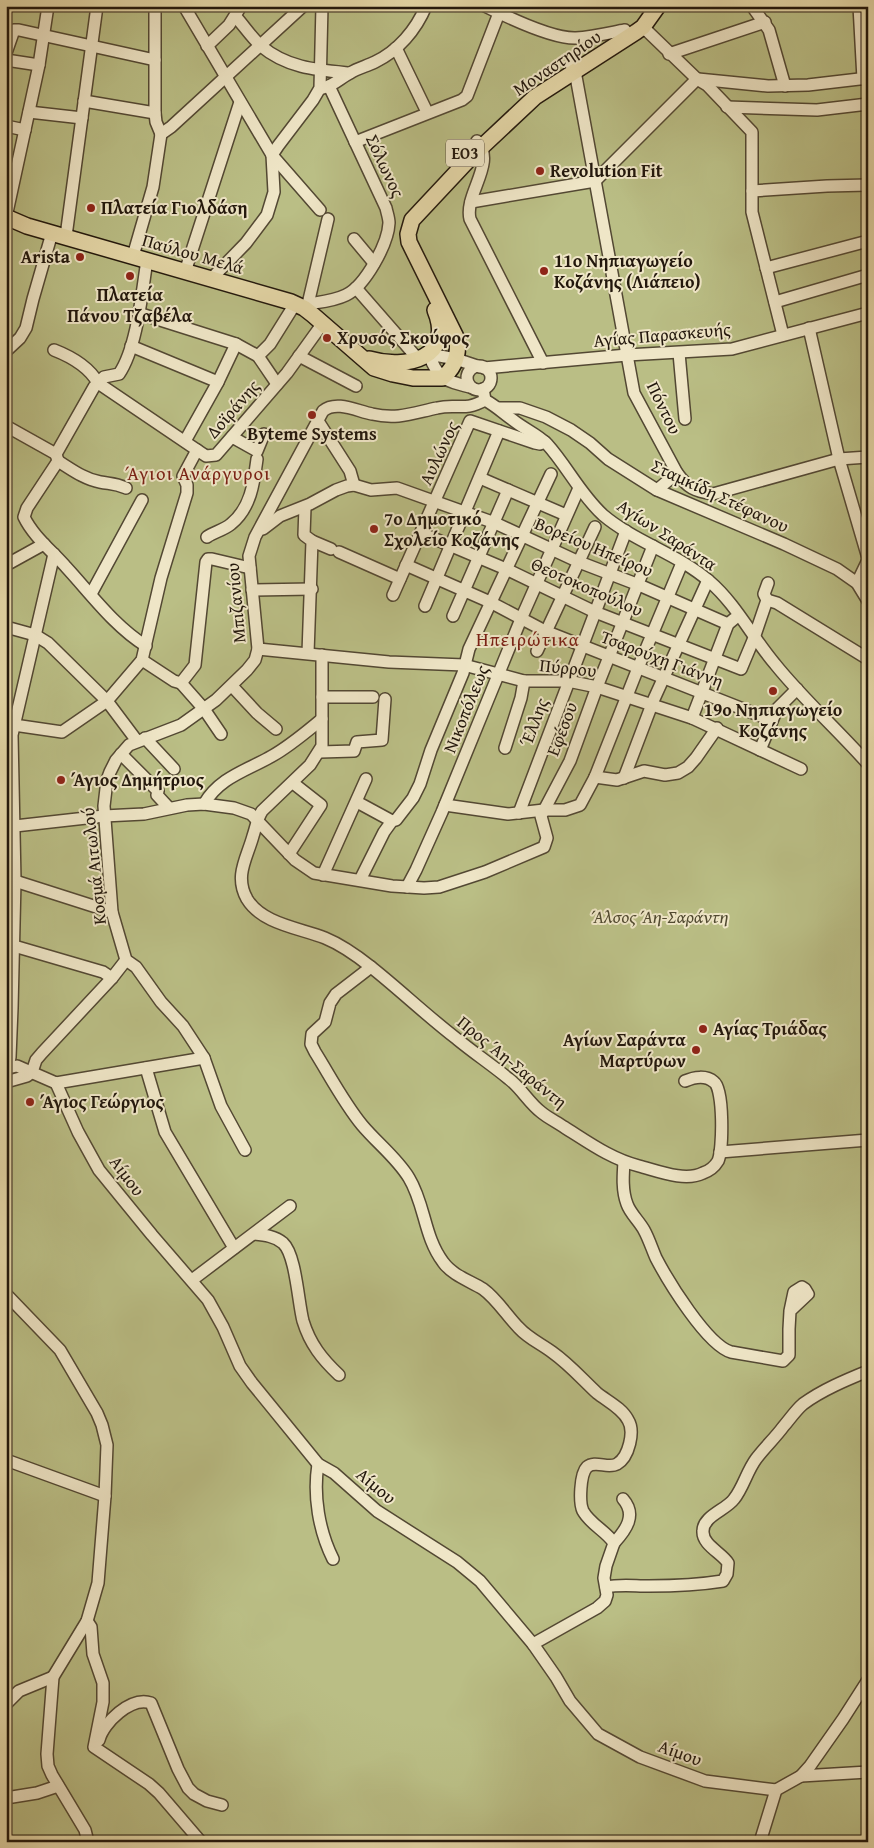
<svg xmlns="http://www.w3.org/2000/svg" width="874" height="1848" font-family="'Gentium Book Plus',serif">
<rect width="100%" height="100%" fill="#e6d9a9"/>
<filter id="stains"><feTurbulence type="fractalNoise" baseFrequency=".004" numOctaves="4"/><feColorMatrix values="0 0 0 0 .2 0 0 0 0 .09 0 0 0 0 .02 0 0 0 .5 -.17"/></filter>
<radialGradient id="worn" r=".72"><stop offset=".6" stop-color="#630" stop-opacity="0"/><stop offset="1" stop-color="#630" stop-opacity=".3"/></radialGradient>
<!-- green -->
<rect fill="#babe85" stroke="#6e6a48" x="6" y="6" width="862" height="1836"/>
<g fill="none" stroke-linecap="round" stroke-linejoin="round">
<!-- minor casing -->
<g stroke="#534833" stroke-width="14">
<g id="minor">
<polyline points="184,6 272,155 320,210"/>
<path d="M485,6C507,17 553,39 576,38C592,37 609,33 625,30"/>
<polyline points="752,6 769,30 785,86"/>
<polyline points="859,6 863,79"/>
<polyline points="155,8 155,113 156,122 161,134"/>
<path d="M236,17C244,26 252,38 261,46C287,68 317,70 349,73"/>
<polyline points="643,27 697,79 707,85 752,132 752,212 783,335"/>
<polyline points="207,46 229,25 241,6"/>
<polyline points="396,48 427,112"/>
<polyline points="6,53 14,30 19,30 155,60"/>
<polyline points="669,54 765,22"/>
<polyline points="6,60 39,65"/>
<polyline points="571,65 575,71 634,393 677,473 657,490"/>
<polyline points="698,79 768,86 808,85 868,78"/>
<path d="M323,88C335,85 340,78 350,73C358,68 367,66 375,62C398,51 416,30 426,6"/>
<polyline points="84,101 155,113"/>
<polyline points="727,107 817,110 868,104"/>
<polyline points="29,112 82,118"/>
<polyline points="6,126 25,130"/>
<polyline points="161,134 171,127 303,6"/>
<path d="M477,141C497,163 464,194 470,219L543,363"/>
<polyline points="355,142 462,100 467,96 499,13 499,6"/>
<polyline points="752,191 827,186 868,185"/>
<polyline points="471,202 595,181 697,79"/>
<polyline points="6,217 39,65 48,6"/>
<polyline points="66,236 97,6"/>
<polyline points="354,239 374,263"/>
<polyline points="133,256 153,187 161,134"/>
<polyline points="766,268 868,241"/>
<polyline points="185,272 240,102"/>
<polyline points="211,279 246,243 267,215 274,192 272,155 278,146 313,100 320,88 322,6"/>
<polyline points="356,288 418,359"/>
<polyline points="775,302 868,275"/>
<polyline points="308,304 328,219"/>
<path d="M304,308L308,304C320,302 334,301 346,295C365,286 388,244 389,223C389,218 387,213 386,208L329,86"/>
<polyline points="138,313 236,344 258,356 277,384"/>
<polyline points="809,328 839,459 868,558"/>
<polyline points="131,346 218,382"/>
<path d="M54,350C72,357 89,367 98,383L197,450L206,456L216,455L287,373L323,323"/>
<polyline points="6,351 20,338 26,328 33,299 52,233"/>
<polyline points="679,353 685,419"/>
<polyline points="258,356 270,344 295,304"/>
<polyline points="299,356 356,386"/>
<circle cx="479" cy="378" r="12"/>
<polyline points="484,368 627,355 732,349 868,313"/>
<path d="M470,387C446,381 437,379 429,354L456,359L480,367"/>
<path d="M483,389L485,400C496,406 503,413 513,420C524,429 537,434 547,444C567,466 580,494 603,515C635,542 678,554 709,581C736,604 752,637 775,664C803,699 838,730 868,764"/>
<polyline points="499,408 520,408 546,417 571,430 590,443 608,459 657,490 784,544 837,569 857,583 868,601"/>
<polyline points="318,421 350,471 354,485"/>
<polyline points="6,426 56,454"/>
<polyline points="232,437 257,451 264,434"/>
<polyline points="185,441 218,382 236,344"/>
<path d="M58,461C71,469 84,479 100,482C111,484 115,483 126,488"/>
<path d="M677,473C688,488 694,491 713,494L839,459L868,457"/>
<polyline points="480,478 566,515"/>
<polyline points="305,507 304,535 312,541 308,653"/>
<polyline points="263,529 280,516 310,504 336,490 347,486 354,485 371,490 397,488 495,523 579,562 639,585 728,624"/>
<polyline points="421,533 506,569 595,612 741,669 754,638 767,600 764,594 768,583"/>
<path d="M207,537C214,532 224,530 231,524C251,508 254,482 257,459"/>
<polyline points="312,541 331,549"/>
<polyline points="339,552 400,579"/>
<polyline points="54,554 12,735 15,881 12,1008 10,1057 8,1068 17,1066 56,1083 204,1058"/>
<polyline points="6,565 44,544"/>
<polyline points="406,565 490,602 545,631 771,720"/>
<polyline points="857,583 868,560"/>
<polyline points="252,590 312,589"/>
<polyline points="91,594 142,500"/>
<polyline points="393,595 470,421 535,443 540,444 545,442"/>
<polyline points="767,600 777,603 868,659"/>
<polyline points="425,606 499,431"/>
<polyline points="453,616 508,490"/>
<polyline points="6,627 35,635 48,643 107,701 137,741"/>
<path d="M146,646C114,626 91,594 66,567C52,551 33,536 24,517L27,508L58,461L56,454L94,387L104,377L119,374C137,348 142,292 147,260"/>
<polyline points="258,649 389,662 464,665 524,681 568,681 597,687 692,718 801,769"/>
<polyline points="537,651 595,527"/>
<path d="M322,655V746L310,765L262,811C257,819 256,827 253,836C247,858 234,876 247,899C262,924 300,928 325,938C342,945 356,955 371,967C400,990 427,1016 457,1039C474,1053 492,1065 509,1079C521,1088 529,1103 541,1112C548,1118 557,1122 564,1127C588,1142 611,1159 639,1166C658,1171 685,1182 703,1173C709,1171 715,1166 718,1161C723,1150 724,1089 714,1082C706,1075 694,1077 685,1081"/>
<polyline points="142,660 174,681 181,683 195,665 206,562 208,559 212,559 250,568"/>
<polyline points="181,683 204,709 221,734"/>
<polyline points="232,686 257,713 276,729"/>
<polyline points="322,697 373,697"/>
<polyline points="692,718 728,624 734,619"/>
<polyline points="14,725 62,732 107,701 142,660 161,578 187,493 187,485 183,476 197,450"/>
<polyline points="145,738 174,769"/>
<polyline points="505,748 521,698 524,681"/>
<polyline points="760,750 777,709 797,689"/>
<polyline points="320,752 354,751 357,742 382,740 385,699"/>
<polyline points="121,754 158,791 157,795 169,808"/>
<polyline points="595,777 617,780 644,771 665,775 678,773 688,767 696,758 717,728"/>
<polyline points="624,778 654,699 708,580"/>
<polyline points="357,802 392,821"/>
<path d="M204,804C220,777 246,771 272,756C290,746 306,732 322,719"/>
<polyline points="445,805 508,814 544,810 565,810 580,805 595,777 638,668 682,563"/>
<polyline points="519,813 626,531"/>
<polyline points="15,826 104,816 144,814 187,805 204,804 234,808 251,814 295,860 314,873 392,886 424,888 439,887 485,872 544,847 547,838 541,816 570,761 597,687 653,546"/>
<polyline points="289,854 321,805 293,783"/>
<polyline points="323,875 366,779"/>
<polyline points="360,880 384,832 392,821 396,820 413,798 420,784 431,750 463,673 469,649 551,474"/>
<polyline points="15,881 112,912"/>
<polyline points="407,887 416,870 442,812 521,619 579,488"/>
<polyline points="14,946 103,972 112,978"/>
<path d="M371,967L336,994L330,1003L325,1022L312,1034L311,1044L315,1052C330,1076 344,1103 362,1125C377,1143 397,1158 409,1178C425,1204 424,1237 443,1262C452,1275 470,1281 483,1289C497,1299 507,1316 519,1328C528,1338 541,1344 552,1352C569,1364 582,1379 597,1393C607,1401 622,1408 628,1420C635,1431 629,1457 617,1464C608,1469 595,1460 587,1467C580,1474 579,1503 583,1511C590,1524 606,1531 614,1543L606,1566L604,1578L607,1595L605,1601L597,1608L533,1644"/>
<polyline points="146,1068 165,1132 234,1248"/>
<polyline points="32,1072 36,1060 42,1053 112,978 126,960"/>
<polyline points="6,1082 27,1076 32,1072"/>
<polyline points="56,1083 78,1132 99,1170 152,1235 208,1300 223,1327 240,1366 252,1383 318,1464 334,1473 377,1511 457,1562 480,1581 533,1644 556,1677 570,1701 598,1734 640,1757 705,1781 776,1790"/>
<path d="M245,1150L221,1106L204,1058L183,1026L161,1002L136,967L126,960L112,912L104,806L107,780L110,772L116,760L129,745L181,725L216,700L247,670L255,660L258,649L249,556L255,537L323,411C336,400 357,411 372,414C397,420 413,413 437,408C457,403 464,412 485,400"/>
<polyline points="720,1152 868,1140"/>
<path d="M624,1162C623,1176 622,1191 627,1204C630,1213 639,1221 644,1230C649,1239 652,1249 656,1258C668,1281 707,1345 731,1352L783,1361L789,1355V1329L790,1311L808,1294L805,1289L802,1287L794,1292L790,1311"/>
<path d="M254,1234C264,1235 275,1236 283,1243C296,1255 298,1302 303,1321C310,1344 322,1359 339,1375"/>
<polyline points="192,1280 290,1206"/>
<polyline points="6,1294 60,1350 97,1413 102,1425 107,1445 105,1496 98,1583 87,1621 53,1677 47,1754 48,1766 52,1775 85,1830 88,1842"/>
<polyline points="6,1460 105,1496"/>
<path d="M318,1464C313,1496 319,1531 333,1559"/>
<path d="M614,1543C626,1530 637,1515 623,1499"/>
<path d="M606,1587C620,1584 634,1586 649,1586C673,1586 698,1585 723,1581L727,1574L728,1563C722,1553 702,1545 703,1531C703,1516 726,1510 734,1499C743,1488 747,1471 756,1459C764,1448 775,1438 783,1427C790,1419 795,1411 803,1404C822,1390 846,1380 868,1371"/>
<polyline points="87,1621 91,1627 93,1654 103,1683 103,1702 94,1747 149,1784 159,1793 201,1842"/>
<polyline points="6,1704 19,1691 53,1677"/>
<path d="M99,1740C103,1723 131,1696 151,1703L178,1769L188,1788L194,1794L207,1801L222,1805"/>
<polyline points="801,1776 868,1772"/>
<polyline points="6,1798 37,1793 58,1786"/>
<polyline points="760,1842 776,1790 801,1776 810,1766 843,1719 868,1680"/>
</g>
</g>
<!-- major casing -->
<g stroke="#22170c" stroke-width="18">
<g id="major">
<path d="M6,217L27,226L291,302L304,308L313,315L374,368L393,374L413,378H442C455,368 459,354 457,339L409,242L408,234L412,220L471,157L535,97L636,32L643,27L658,6"/>
<path d="M369,359C406,370 455,358 435,310"/>
</g>
</g>
<!-- minor -->
<use href="#minor" stroke="#efe6c7" stroke-width="11"/>
<!-- major -->
<use href="#major" stroke="#e6d9a9" stroke-width="15"/>
</g>
<!-- markers -->
<g fill="#8f2418" stroke="#efe6c7" stroke-width="2">
<circle cx="540" cy="171" r="5"/>
<circle cx="91" cy="208" r="5"/>
<circle cx="80" cy="257" r="5"/>
<circle cx="544" cy="271" r="5"/>
<circle cx="130" cy="276" r="5"/>
<circle cx="327" cy="338" r="5"/>
<circle cx="312" cy="415" r="5"/>
<circle cx="374" cy="529" r="5"/>
<circle cx="773" cy="691" r="5"/>
<circle cx="61" cy="780" r="5"/>
<circle cx="703" cy="1029" r="5"/>
<circle cx="696" cy="1050" r="5"/>
<circle cx="30" cy="1102" r="5"/>
</g>
<g text-anchor="middle" stroke-width="4" stroke-linejoin="round" paint-order="stroke">
<!-- shield labels -->
<rect fill="#efe6c7" stroke="#605544" stroke-width="1" x="446" y="139.5" width="38" height="27" rx="4"/>
<g font-size="16" font-weight="bold" fill="#22170c">
<text x="465" y="159">ΕΟ3</text>
</g>
<!-- street labels -->
<g font-size="18" fill="#22170c" stroke="#efe6c7">
<text transform="translate(557 63) rotate(-34)" y="6">Μοναστηρίου</text>
<text transform="translate(385 166) rotate(65)" y="6">Σόλωνος</text>
<text transform="translate(193 254) rotate(16)" y="6">Παύλου Μελά</text>
<text transform="translate(662 335) rotate(-5)" y="6">Αγίας Παρασκευής</text>
<text transform="translate(664 408) rotate(64)" y="6">Πόντου</text>
<text transform="translate(233 409) rotate(-49)" y="6">Δοϊράνης</text>
<text transform="translate(439 453) rotate(-65)" y="6">Αυλώνος</text>
<text transform="translate(720 496) rotate(25)" y="6">Σταμκίδη Στέφανου</text>
<text transform="translate(667 535) rotate(33)" y="6">Αγίων Σαράντα</text>
<text transform="translate(594 547) rotate(23)" y="6">Βορείου Ηπείρου</text>
<text transform="translate(587 587) rotate(24)" y="6">Θεοτοκοπούλου</text>
<text transform="translate(236 603) rotate(-95)" y="6">Μπιζανίου</text>
<text transform="translate(662 659) rotate(21)" y="6">Τσαρούχη Γιάννη</text>
<text transform="translate(568 668) rotate(6)" y="6">Πύρρου</text>
<text transform="translate(466 709) rotate(-68)" y="6">Νικοπόλεως</text>
<text transform="translate(534 722) rotate(-69)" y="6">Έλλης</text>
<text transform="translate(562 729) rotate(-69)" y="6">Εφέσου</text>
<text transform="translate(94 866) rotate(-96)" y="6">Κοσμά Αιτωλού</text>
<text transform="translate(512 1062) rotate(39)" y="6">Προς Άη-Σαράντη</text>
<text transform="translate(127 1176) rotate(53)" y="6">Αίμου</text>
<text transform="translate(376 1486) rotate(40)" y="6">Αίμου</text>
<text transform="translate(680 1753) rotate(20)" y="6">Αίμου</text>
</g>
<!-- poi labels -->
<g font-size="18" font-weight="bold" fill="#22170c" stroke="#efe6c7" text-anchor="start">
<text x="550" y="177">Revolution Fit</text>
<text x="101" y="214">Πλατεία Γιολδάση</text>
<text x="70" y="263" text-anchor="end">Arista</text>
<text x="554" y="267">11o Νηπιαγωγείο<tspan x="554" dy="21">Κοζάνης (Λιάπειο)</tspan></text>
<text x="130" y="301" text-anchor="middle">Πλατεία<tspan x="130" dy="21">Πάνου Τζαβέλα</tspan></text>
<text x="337" y="344">Χρυσός Σκούφος</text>
<text x="312" y="440" text-anchor="middle">Byteme Systems</text>
<text x="384" y="525">7ο Δημοτικό<tspan x="384" dy="21">Σχολείο Κοζάνης</tspan></text>
<text x="773" y="716" text-anchor="middle">19ο Νηπιαγωγείο<tspan x="773" dy="21">Κοζάνης</tspan></text>
<text x="71" y="786">Άγιος Δημήτριος</text>
<text x="713" y="1035">Αγίας Τριάδας</text>
<text x="686" y="1046" text-anchor="end">Αγίων Σαράντα<tspan x="686" dy="21">Μαρτύρων</tspan></text>
<text x="40" y="1108">Άγιος Γεώργιος</text>
</g>
<!-- park labels -->
<g font-size="18" font-style="italic" fill="#504930" stroke="#efe6c7">
<text x="660" y="923">Άλσος Άη-Σαράντη</text>
</g>
<!-- neighbourhood labels -->
<g font-size="19" letter-spacing="1" fill="#7a1f14" stroke="#efe6c7">
<text x="198" y="480">Άγιοι Ανάργυροι</text>
<text x="528" y="646">Ηπειρώτικα</text>
</g>
</g>
<!-- margin -->
<rect width="874" height="1848" fill="none" stroke="#e6d9a9" stroke-width="25"/>
<rect x="8" y="8" width="859" height="1833" fill="none" stroke="#22170c" stroke-width="2.5"/>
<rect x="12" y="12" width="849" height="1823" fill="none" stroke="#22170c"/>
<rect width="100%" height="100%" filter="url(#stains)"/>
<rect width="100%" height="100%" fill="url(#worn)"/>
</svg>
